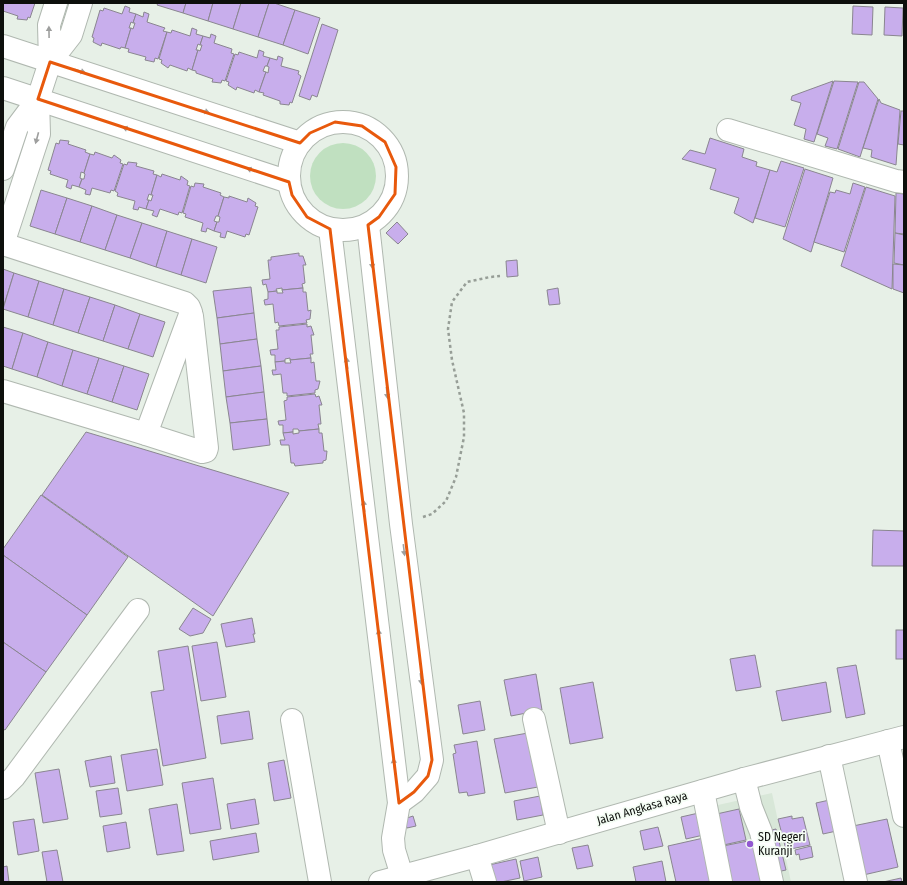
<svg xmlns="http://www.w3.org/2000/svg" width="907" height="885" font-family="'Fira Sans Condensed',sans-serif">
<rect width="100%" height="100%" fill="#e7f0e7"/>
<!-- built -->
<polygon fill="#d8e7d8" points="772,793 791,882 724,882 709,807"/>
<!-- green -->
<circle fill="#c0e0c0" cx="343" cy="176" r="33"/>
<!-- building -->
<g fill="#c8aeec" stroke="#8a8690">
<polygon points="3,3 35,3 30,18 28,17 27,20 17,19 18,16 3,11"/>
<polygon points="158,3 186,3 183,13 157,5"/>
<polygon points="186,3 213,3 208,21 183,13"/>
<polygon points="213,3 241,3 233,29 208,21"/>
<polygon points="241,3 269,3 258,37 233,29"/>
<polygon points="269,3 274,3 295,10 283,45 258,37"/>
<polygon points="125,6 130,8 129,12 136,14 133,23 131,22 129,28 131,28 125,48 121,47 120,49 102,43 101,46 93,42 94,38 92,37 100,10 103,11 104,8 122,14"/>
<polygon points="853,6 873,7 872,35 852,34"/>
<polygon points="885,7 903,8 902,36 884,35"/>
<polygon points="295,10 320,18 308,54 283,45"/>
<polygon points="144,12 149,14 147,22 165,28 163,31 167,32 158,59 155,58 154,62 145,60 146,57 128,52 129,49 125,48 131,28 133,29 135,23 133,23 136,14 143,17"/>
<polygon points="322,24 338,30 317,97 312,95 310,100 299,96"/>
<polygon points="192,28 197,30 196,34 203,36 200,45 198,44 196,50 198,50 192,70 188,68 187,71 170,65 168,68 161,63 162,60 159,59 167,32 171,33 172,30 190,36"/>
<polygon points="211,34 216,36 214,43 232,49 231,53 234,54 225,81 222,80 221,83 212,82 213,79 196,73 196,71 192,70 198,50 200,51 202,45 200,45 203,36 210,38"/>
<polygon points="259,50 264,52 263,56 270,58 267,66 265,66 263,71 266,72 259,92 255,90 254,93 237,87 236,90 228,85 229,82 226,81 235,54 238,55 239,52 257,58"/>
<polygon points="278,56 283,58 281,66 299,71 298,74 301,76 292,103 290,102 289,105 280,104 280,101 263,95 264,93 259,92 266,72 268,73 269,67 267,66 270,58 277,60"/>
<polygon points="833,81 814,142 804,139 806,129 794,125 801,103 791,100 792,96"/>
<polygon points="834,81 858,82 837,149 825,146 828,138 817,134"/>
<polygon points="859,82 864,82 878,99 860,157 838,149"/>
<polygon points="879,99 881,103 900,110 896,165 871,157 872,150 863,148"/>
<polygon points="901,111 904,111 904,145 898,144"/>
<polygon points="710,138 744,149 742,157 757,162 756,166 770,170 753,223 734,213 739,198 710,189 716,169 682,159 690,150 705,154"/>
<polygon points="60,140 69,141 68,144 86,150 85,152 90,154 84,173 81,172 80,178 82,179 79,187 72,185 71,189 66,187 68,180 50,174 51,171 48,170 56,143 59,144"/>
<polygon points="95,152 112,158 114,155 121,160 120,163 123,164 114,191 111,190 110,193 92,188 90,195 85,194 86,190 79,187 82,179 84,179 85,174 84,173 90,154 94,155"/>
<polygon points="781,161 804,168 785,227 755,218 770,170 777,172"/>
<polygon points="128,162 137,163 136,166 154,171 153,174 157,175 151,195 149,194 147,200 149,200 146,209 139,207 138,210 133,209 135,201 117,196 118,193 115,191 124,164 127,165"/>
<polygon points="805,169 833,178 811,252 783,239"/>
<polygon points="162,174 180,180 181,176 188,181 187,185 190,186 182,213 179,212 178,215 160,209 157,217 152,215 154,211 146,209 149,200 151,201 153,195 151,195 157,175 161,177"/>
<polygon points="195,183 204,184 203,187 221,193 220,195 224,197 218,216 216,216 214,221 217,222 214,231 207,228 206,232 201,231 203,223 185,217 186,214 183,213 191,186 194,187"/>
<polygon points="853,183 865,187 844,252 814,242 830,192 835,193 836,190 850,194"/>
<polygon points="866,187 895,196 892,289 841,266"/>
<polygon points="41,190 67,198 55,234 30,226"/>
<polygon points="896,193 904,194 904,234 895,233"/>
<polygon points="229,196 247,202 248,198 256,203 255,206 258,207 249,235 246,234 245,237 227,231 225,238 220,237 221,233 214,231 217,222 219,222 220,217 218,216 224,197 229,198"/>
<polygon points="67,198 92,206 80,242 55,234"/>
<polygon points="92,206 117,215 105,250 80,242"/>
<polygon points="117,215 142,223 130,258 105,250"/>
<polygon points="397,222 408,234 398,244 386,233"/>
<polygon points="142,223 167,231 156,267 130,258"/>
<polygon points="167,231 192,239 181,275 156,267"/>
<polygon points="895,233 904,235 904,265 894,263"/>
<polygon points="192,239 217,247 206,283 181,275"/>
<polygon points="299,253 299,256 303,256 306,265 303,265 305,283 302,284 303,288 282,290 282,288 276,289 277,291 268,292 266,284 263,285 262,280 270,279 268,260 271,260 271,257"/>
<polygon points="517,260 518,276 507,277 506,261"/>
<polygon points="893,264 904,265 904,293 893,289"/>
<polygon points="3,269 14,273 3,308"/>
<polygon points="14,273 39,281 28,317 3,309"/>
<polygon points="39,281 64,289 53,325 28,317"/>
<polygon points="251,287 254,313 217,318 213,291"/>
<polygon points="303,288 303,292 306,292 308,311 311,310 310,319 306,320 307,323 279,326 278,322 275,323 273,304 265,305 264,300 268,299 268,292 277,291 277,293 283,293 282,290"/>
<polygon points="558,288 560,304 549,305 547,290"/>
<polygon points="64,289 90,297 78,333 53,325"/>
<polygon points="90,297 115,305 103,341 78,333"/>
<polygon points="115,305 140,314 128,349 103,341"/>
<polygon points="254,313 257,339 220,344 217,318"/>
<polygon points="140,314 165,322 153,357 128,349"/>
<polygon points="307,324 307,327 311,326 314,335 311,335 313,354 310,354 311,358 290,360 290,358 285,359 285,361 275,362 275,355 271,355 270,350 278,349 276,330 279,330 279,327"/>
<polygon points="3,327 23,333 12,369 3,366"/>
<polygon points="23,333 48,342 37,377 12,369"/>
<polygon points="257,339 261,366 223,371 220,344"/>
<polygon points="48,342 73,350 62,386 37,377"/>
<polygon points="73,350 99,358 87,394 62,386"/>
<polygon points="99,358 124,366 112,402 87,394"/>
<polygon points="311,358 311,363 314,362 316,381 320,381 318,389 315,390 315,393 287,396 287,393 283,393 281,374 273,375 272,370 276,370 275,362 285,361 285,363 291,363 290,360"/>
<polygon points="124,366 149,374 137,410 112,402"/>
<polygon points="261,366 264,392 226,397 223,371"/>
<polygon points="264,392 267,419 230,423 226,397"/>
<polygon points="315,394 316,397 319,396 322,405 319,405 321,424 318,424 319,429 299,431 298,429 293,429 293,432 283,433 283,425 279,425 278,421 286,420 284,401 287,400 287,397"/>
<polygon points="267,419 270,445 233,450 230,423"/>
<polygon points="319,429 319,433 322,433 324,451 327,451 326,460 323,461 323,463 295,466 294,463 291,463 289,445 281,445 280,440 285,440 283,433 293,432 293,434 299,433 299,431"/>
<polygon points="86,432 289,493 213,616 42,495"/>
<polygon points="41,495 128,557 87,615 3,555 3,549"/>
<polygon points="873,530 904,531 904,566 872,566"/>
<polygon points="3,555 87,615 46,672 3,642"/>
<polygon points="193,608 211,619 203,633 190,636 179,629"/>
<polygon points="252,618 255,634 253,634 255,642 226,647 221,624"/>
<rect x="896" y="630" width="8" height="29"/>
<polygon points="3,642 46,672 5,730 3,729"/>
<polygon points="217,642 226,697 201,701 192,646"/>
<polygon points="188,646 206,758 163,766 151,692 164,690 158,651"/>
<polygon points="755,655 761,687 736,691 730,659"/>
<polygon points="856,665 865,714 846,718 837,668"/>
<polygon points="536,674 542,710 511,716 504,680"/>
<polygon points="593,682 603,738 570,744 560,688"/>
<polygon points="826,682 831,712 782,721 776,691"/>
<polygon points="480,701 485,730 463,734 458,705"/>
<polygon points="249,711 253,739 221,744 217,716"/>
<polygon points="528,733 538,787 505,793 494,739"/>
<polygon points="477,741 485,793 468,796 467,792 459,793 453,754 456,753 454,745"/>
<polygon points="157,749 163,785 127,791 121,755"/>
<polygon points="111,756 115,783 90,787 85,761"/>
<polygon points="284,760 291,798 274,801 268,763"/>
<polygon points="59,769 68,819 43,823 35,773"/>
<polygon points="213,778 221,829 190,834 182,783"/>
<polygon points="118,788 122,814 100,817 96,791"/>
<polygon points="540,796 543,815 517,820 514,801"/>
<polygon points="255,799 259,824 231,829 227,804"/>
<polygon points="834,799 841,830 823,834 816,803"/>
<polygon points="177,804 184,851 157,855 149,809"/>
<polygon points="739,809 746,840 719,846 712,815"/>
<polygon points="703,812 708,834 686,839 681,817"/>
<polygon points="413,816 416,826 407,828 404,819"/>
<polygon points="792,816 792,819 803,817 810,845 786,850 778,819"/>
<polygon points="34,819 39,851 18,855 13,822"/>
<polygon points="887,819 898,867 859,876 848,827"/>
<polygon points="126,822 130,848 107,852 103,826"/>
<polygon points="658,827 663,846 644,850 640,831"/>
<polygon points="776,829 786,870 777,872 767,831"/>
<polygon points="256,833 259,852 213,860 210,841"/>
<polygon points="708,837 717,882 676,882 668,846"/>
<polygon points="758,839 766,882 725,882 718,847"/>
<polygon points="588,845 593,866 577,869 572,848"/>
<polygon points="811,846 813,857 800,860 799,854 796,855 795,850"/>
<polygon points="57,850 63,882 47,882 42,852"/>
<polygon points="538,857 542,877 524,881 520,861"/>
<polygon points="516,859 520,878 501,882 493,882 489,865"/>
<polygon points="662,861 666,882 636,882 633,867"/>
<polygon points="7,866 9,882 3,882 3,867"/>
<polygon points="901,878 902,882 883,882"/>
</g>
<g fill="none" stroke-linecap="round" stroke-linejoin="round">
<!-- minor casing -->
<g stroke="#b0b8b0" stroke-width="24">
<g id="minor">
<polyline points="3,46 300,143"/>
<polyline points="50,62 71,35 81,3"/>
<polyline points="3,88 289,182"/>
<circle cx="343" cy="176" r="54"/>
<polyline points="728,130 896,181 904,182"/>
<polyline points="3,169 17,127 38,99"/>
<polyline points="368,225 401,524 432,760 428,776 414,792 399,803"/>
<polyline points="330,229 399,803 393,838 394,850 402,876"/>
<polyline points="3,244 185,303 189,307 191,312 146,434 3,391"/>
<polyline points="3,244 39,134 38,99 50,62 49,25 56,3"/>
<polyline points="146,434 202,452 206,451 207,448 192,316"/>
<polyline points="534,719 559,833"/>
<polyline points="292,720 320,882"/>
<polyline points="888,741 899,792"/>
<polyline points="829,756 856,882"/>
<polyline points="744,779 751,807 761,832 772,882"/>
<polyline points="3,788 14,777 138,610"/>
<polyline points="703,791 721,882"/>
<polyline points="904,791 899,792 904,816"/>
<polyline points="477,856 485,882"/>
<polyline points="380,882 477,856 744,779 904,737"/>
</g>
</g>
<!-- path -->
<polyline stroke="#979e97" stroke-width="2.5" stroke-dasharray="3 3" stroke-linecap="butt" points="423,517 432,514 446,501 456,477 464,437 464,413 452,360 448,329 452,302 467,282 490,277 500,276"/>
<!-- minor -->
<use href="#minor" stroke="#fff" stroke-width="22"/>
</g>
<!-- one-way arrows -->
<defs><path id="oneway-solid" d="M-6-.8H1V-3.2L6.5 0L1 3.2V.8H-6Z"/></defs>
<g fill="#9e9f9e">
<use href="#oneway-solid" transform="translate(49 32) rotate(-91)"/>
<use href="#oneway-solid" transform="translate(80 71) rotate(18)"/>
<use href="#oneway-solid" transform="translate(204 111) rotate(18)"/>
<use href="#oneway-solid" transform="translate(128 129) rotate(-162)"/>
<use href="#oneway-solid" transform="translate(37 138) rotate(105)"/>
<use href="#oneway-solid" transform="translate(252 170) rotate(-162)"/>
<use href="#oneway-solid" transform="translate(372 263) rotate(84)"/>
<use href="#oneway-solid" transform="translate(347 363) rotate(-97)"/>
<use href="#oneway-solid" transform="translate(387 393) rotate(84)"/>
<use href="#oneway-solid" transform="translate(364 506) rotate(-97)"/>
<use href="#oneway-solid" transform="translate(404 550) rotate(83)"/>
<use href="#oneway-solid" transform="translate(379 635) rotate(-97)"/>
<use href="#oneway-solid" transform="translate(421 679) rotate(83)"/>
<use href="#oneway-solid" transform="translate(394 764) rotate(-97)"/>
</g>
<!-- marked area -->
<path fill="none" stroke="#e8590c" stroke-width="3" stroke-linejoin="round" d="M50,62L300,143L310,133L335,122L362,126L385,142L396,167L395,194L379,217L368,225L432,760L428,776L414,792L399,803L330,229L307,217L292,195L289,182L38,99Z"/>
<!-- markers -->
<circle fill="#9258d0" stroke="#f4fdf4" stroke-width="1.5" cx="750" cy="844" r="4"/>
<g text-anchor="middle" stroke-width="3.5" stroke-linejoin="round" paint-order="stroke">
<!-- street labels -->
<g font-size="12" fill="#0d0f0c" stroke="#f4fdf4">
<text transform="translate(642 808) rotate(-16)" y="4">Jalan Angkasa Raya</text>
</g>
<!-- poi labels -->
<g font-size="12" fill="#0d0f0c" stroke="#f4fdf4" text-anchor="start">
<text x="758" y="841">SD Negeri<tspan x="758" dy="14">Kuranji</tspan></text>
</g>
</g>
<!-- border -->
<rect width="907" height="885" fill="none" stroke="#0d0f0c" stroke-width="8"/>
</svg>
